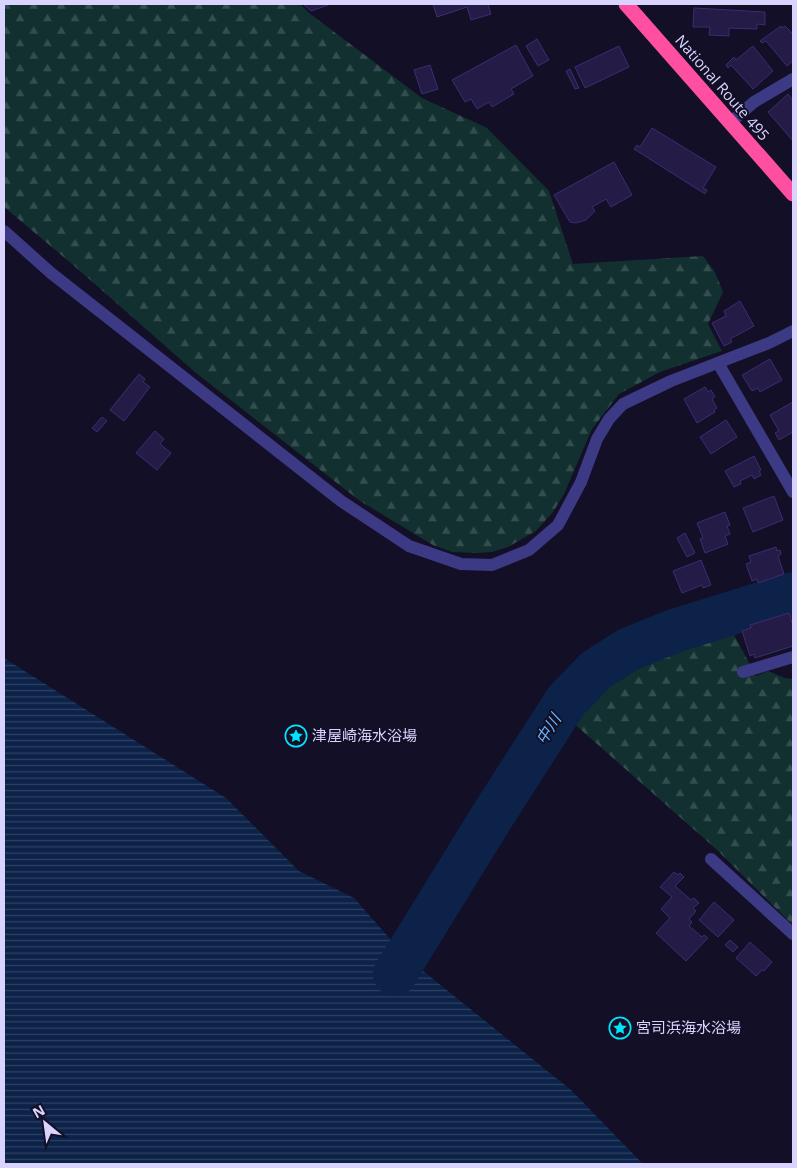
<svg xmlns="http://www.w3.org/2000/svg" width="797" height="1168" font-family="'Open Sans','Noto Sans JP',sans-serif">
<defs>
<pattern id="forest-firs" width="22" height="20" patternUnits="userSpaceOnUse" patternTransform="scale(1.25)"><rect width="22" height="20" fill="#12302f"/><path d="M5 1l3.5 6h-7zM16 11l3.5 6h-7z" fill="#344d4e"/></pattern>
<pattern id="water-rules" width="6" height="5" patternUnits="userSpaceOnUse" patternTransform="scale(1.25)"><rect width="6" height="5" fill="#0c2248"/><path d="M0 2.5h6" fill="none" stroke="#2f4163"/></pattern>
</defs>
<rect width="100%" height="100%" fill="#130f26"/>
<!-- forest -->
<g fill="url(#forest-firs)">
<polygon points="4,4 300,4 309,13 422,98 487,128 549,191 573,264 703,256 715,272 723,292 708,324 722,351 660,372 619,394 592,429 564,494 553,512 536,531 508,547 492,552 477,553 452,552 433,545 360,501 196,373 72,264 4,207"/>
<path d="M731,629L756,676L768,671L785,678L793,679V925L716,849L571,721C576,712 581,701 588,695C624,659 683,644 731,629Z"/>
</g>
<!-- water -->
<polygon fill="url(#water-rules)" points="4,658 226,798 299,871 354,898 407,958 571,1090 643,1164 4,1164"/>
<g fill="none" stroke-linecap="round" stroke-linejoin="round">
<!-- river -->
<polyline stroke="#0c2248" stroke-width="44" points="395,974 493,815 566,701 596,670 629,649 677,630 793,594"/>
</g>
<!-- building -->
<g fill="#241b47" stroke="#3b2d73">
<polygon points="303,4 327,4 328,5 311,11"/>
<polygon points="433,4 488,4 491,14 471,20 467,7 437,17"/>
<polygon points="694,8 765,12 765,25 757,24 757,29 729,28 729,36 709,35 710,27 693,27"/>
<polygon points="781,26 782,28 785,26 793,34 793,61 787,66 766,41 762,43 760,41"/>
<polygon points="537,39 549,60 538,66 526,46"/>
<polygon points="516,45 533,76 511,89 514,94 492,107 489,102 477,109 471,99 465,102 452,80"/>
<polygon points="619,46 629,67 585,88 575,67"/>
<polygon points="753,46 773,71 753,89 731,65 728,68 726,65 734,57 736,60"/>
<polygon points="430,65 438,89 422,94 414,70"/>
<polygon points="570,69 579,88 575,89 566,71"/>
<polygon points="788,94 793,100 793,141 768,112"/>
<polygon points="652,128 716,167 703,188 707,190 705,194 634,149 637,145 640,147"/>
<polygon points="614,162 632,195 611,207 606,199 592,207 595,211 586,220 576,223 570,222 554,195"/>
<polygon points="740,301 754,326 730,339 732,342 724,346 712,323 726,316 724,311"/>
<polygon points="770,359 782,380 760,392 758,388 752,391 742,375"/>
<polygon points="139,374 145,379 143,382 150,387 124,421 110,410"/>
<polygon points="705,387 708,392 711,390 715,397 712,399 717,408 714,410 715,412 697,423 684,399"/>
<polygon points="793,402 793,432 779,440 775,433 779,431 770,415"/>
<polygon points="102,417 107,421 97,432 92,428"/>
<polygon points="726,420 737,437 711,454 700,437"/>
<polygon points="155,431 164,439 160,444 171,453 157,470 136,453"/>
<polygon points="754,456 761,470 759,471 761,475 754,479 752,475 740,481 741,484 734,487 725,471"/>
<polygon points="774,496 783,520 753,532 743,508"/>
<polygon points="725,512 730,525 727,526 730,534 725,536 728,544 705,553 700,539 703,538 697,523"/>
<polygon points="685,533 695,553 687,557 677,538"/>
<polygon points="776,547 777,551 780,550 781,554 778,556 784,574 758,583 757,579 752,581 746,564 751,562 749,556"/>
<polygon points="701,560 711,585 703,588 702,585 682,593 673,571"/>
<polygon points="789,613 793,626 793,646 755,658 754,654 750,656 742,631 751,628 750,625"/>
<polygon points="674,872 678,875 680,873 684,877 675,886 691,900 694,898 699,903 693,908 696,911 689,919 692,922 689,926 702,937 704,935 708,938 686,961 656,933 670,918 661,909 672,897 660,887"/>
<polygon points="714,902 734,920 718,937 699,920"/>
<polygon points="730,940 738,947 733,952 725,945"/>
<polygon points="750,942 772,962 764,971 762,970 756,976 736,958"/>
</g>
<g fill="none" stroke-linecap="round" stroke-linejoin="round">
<!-- minor -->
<g stroke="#3d3a85" stroke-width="12">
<polyline points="730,123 754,102 793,79"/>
<polyline points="4,231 51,273 341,501 409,546 461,564 492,565 529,550 558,525 581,482 597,439 609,419 623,404 671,381 769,343 793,331"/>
<polyline points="718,363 793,492"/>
<polyline points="743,672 793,657"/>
<polyline points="711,859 793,934"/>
</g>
<!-- highway -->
<polyline stroke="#ff4fa3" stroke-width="15" points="626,4 793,194"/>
</g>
<!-- icons -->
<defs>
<g id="sight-ring" transform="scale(1.125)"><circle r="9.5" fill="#130f26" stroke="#00e5ff" stroke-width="1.5"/><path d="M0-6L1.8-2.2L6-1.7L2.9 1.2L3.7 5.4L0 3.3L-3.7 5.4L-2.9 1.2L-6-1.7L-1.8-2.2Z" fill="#00e5ff"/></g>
</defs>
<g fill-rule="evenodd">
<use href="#sight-ring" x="296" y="736"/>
<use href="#sight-ring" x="620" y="1028"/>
</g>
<g text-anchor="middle" stroke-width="4" stroke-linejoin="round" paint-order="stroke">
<!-- street labels -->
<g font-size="15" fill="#d9d4ff" stroke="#130f26">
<text transform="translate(722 88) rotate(49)" y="5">National Route 495</text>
</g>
<!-- poi labels -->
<g font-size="15" fill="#d9d4ff" stroke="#130f26" text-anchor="start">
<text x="312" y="741">津屋崎海水浴場</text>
<text x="636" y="1033">宮司浜海水浴場</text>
</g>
<!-- water labels -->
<g font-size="16" font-style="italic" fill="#62b6ff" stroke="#130f26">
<text transform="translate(548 729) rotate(-58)" y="6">中川</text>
</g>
</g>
<!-- border -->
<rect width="797" height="1168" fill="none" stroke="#d9d4ff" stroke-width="10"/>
<!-- north arrow -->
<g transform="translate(45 1123) rotate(331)" stroke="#130f26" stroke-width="4" paint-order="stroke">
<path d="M0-4L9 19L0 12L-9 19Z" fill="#d9d4ff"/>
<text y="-8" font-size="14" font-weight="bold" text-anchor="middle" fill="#d9d4ff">N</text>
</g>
</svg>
